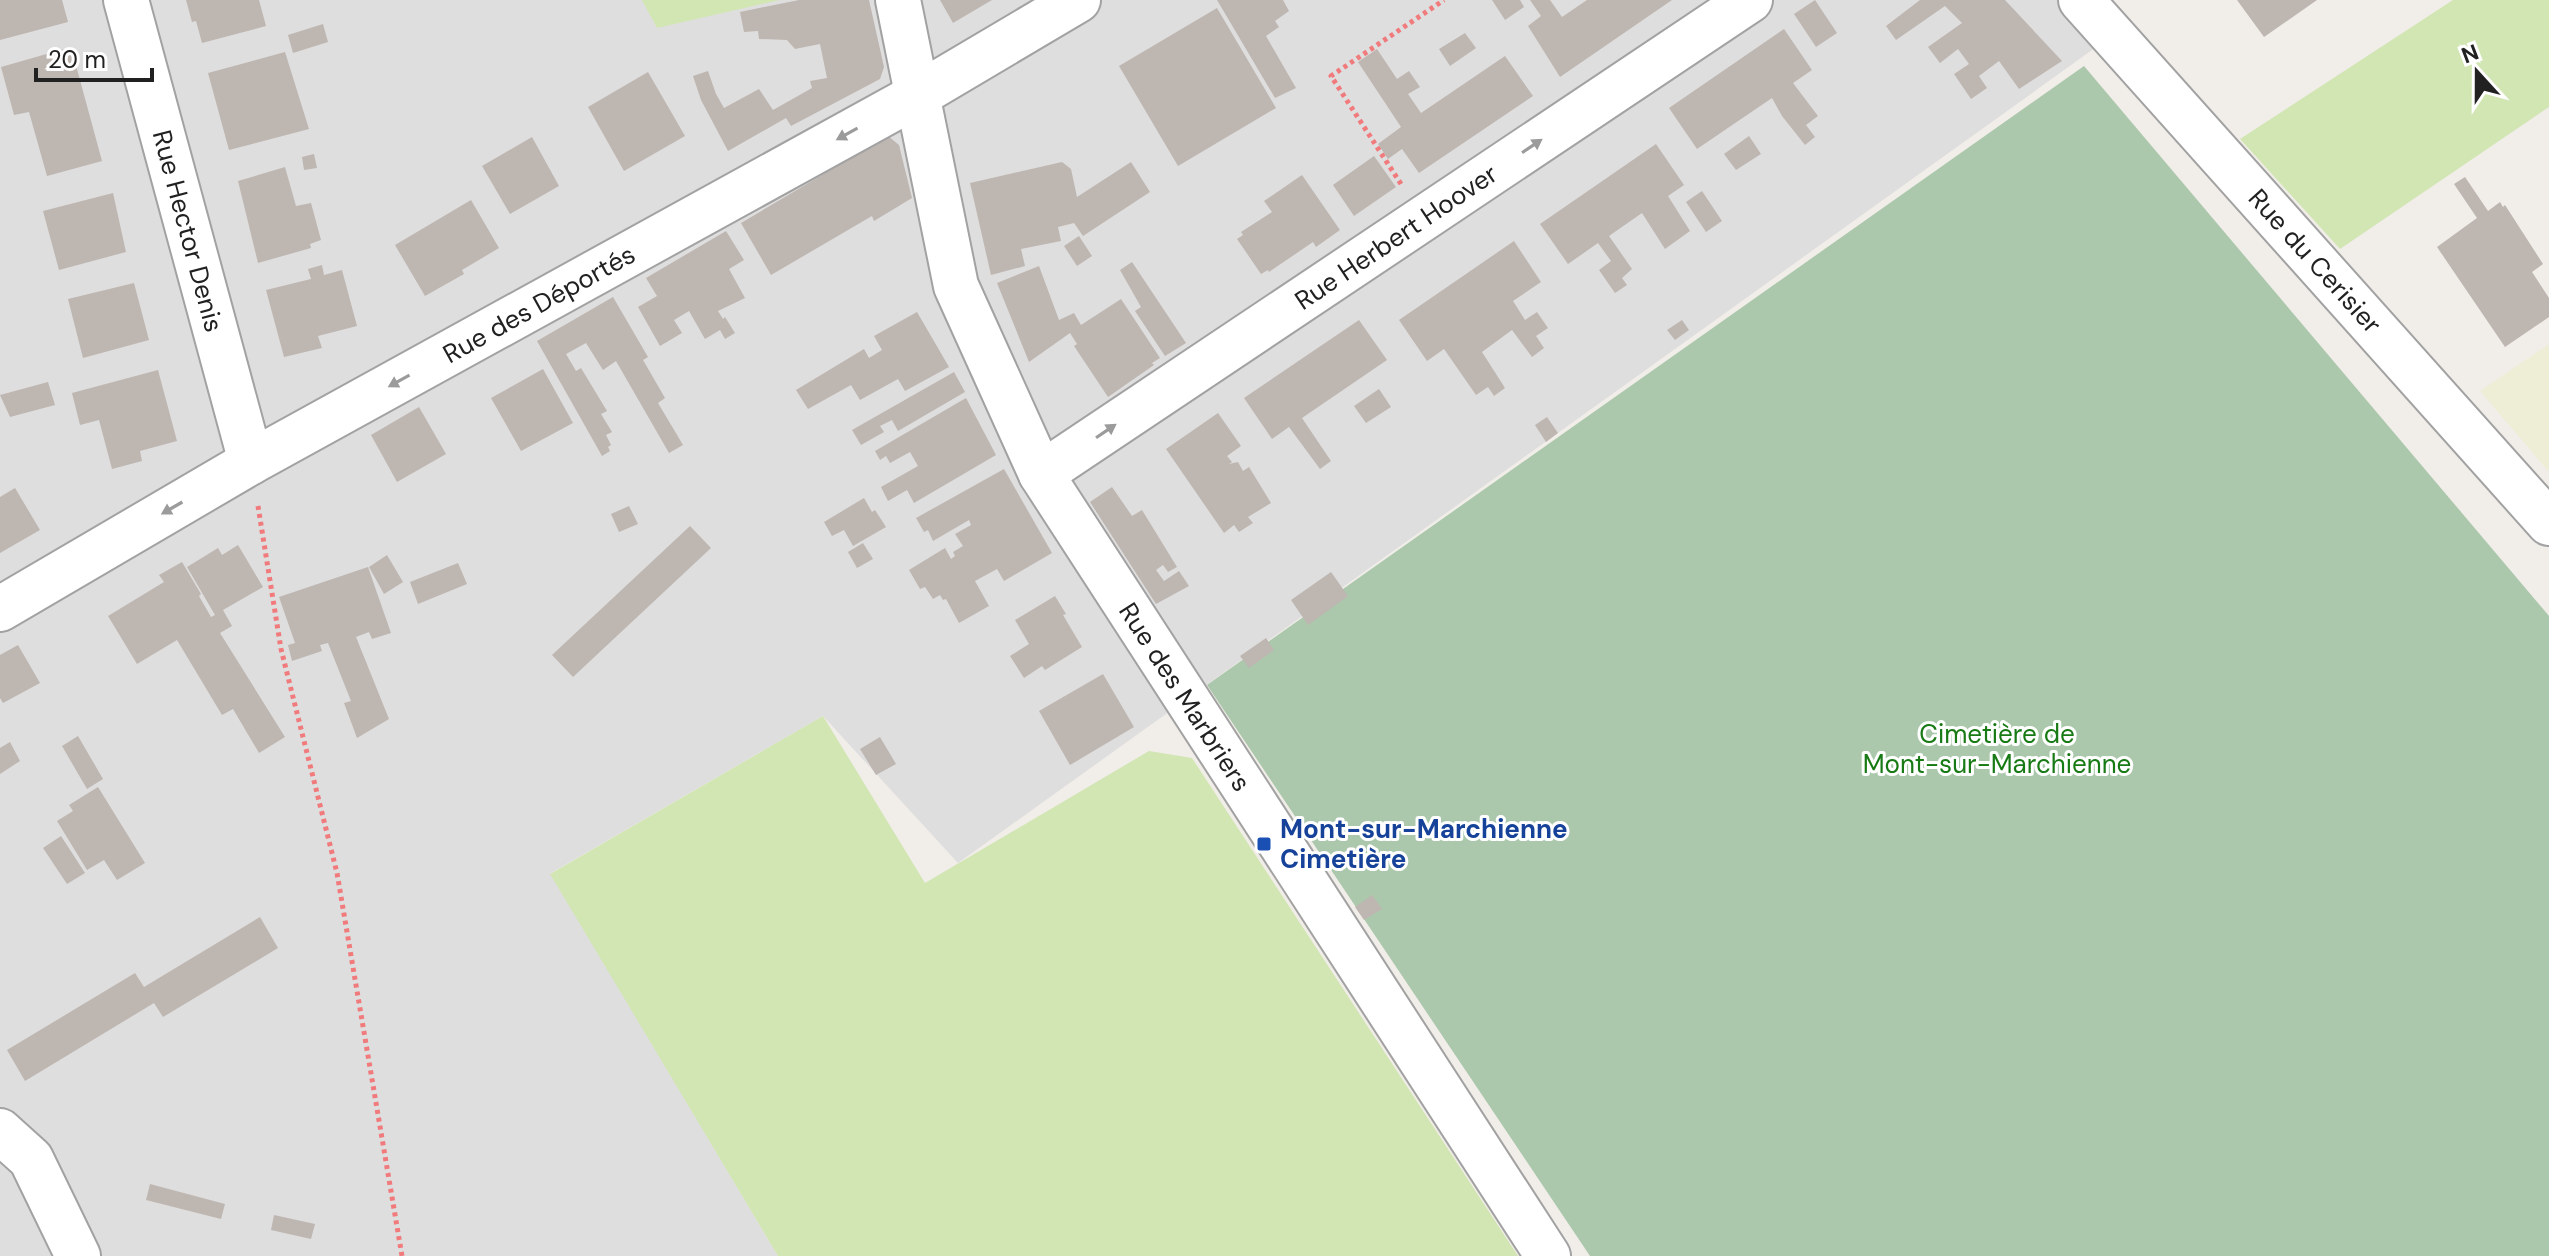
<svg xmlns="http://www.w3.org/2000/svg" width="2549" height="1256" font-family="'DM Sans',sans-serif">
<rect width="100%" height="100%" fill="#f1ede9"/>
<!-- residential -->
<polygon fill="#dfdede" points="0,0 2090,0 2113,35 958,863 823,716 551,873 778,1256 0,1256"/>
<!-- farmland -->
<polygon fill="#eeedd6" points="2549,344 2549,472 2480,391"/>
<!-- grass -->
<g fill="#d2e6b3">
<polygon points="642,0 779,0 657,28"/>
<polygon points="2453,0 2549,0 2549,107 2340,249 2240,139"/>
<polygon points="823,716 925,883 1149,751 1192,758 1518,1256 778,1256 550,874"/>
</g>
<!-- cemetery -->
<polygon fill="#abc8ac" points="2084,66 2549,616 2549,1256 1590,1256 1207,685"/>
<!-- building -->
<g fill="#beb6b1">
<polygon points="0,0 62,0 68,22 0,40"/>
<polygon points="186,0 259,0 266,26 202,43 196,21 192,22"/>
<polygon points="799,0 869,0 884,67 880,79 791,126 786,118 728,151 701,100 693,76 708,71 716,94 724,108 759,89 773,110 812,88 810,81 827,78 820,44 795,49 787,40 759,39 758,31 744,32 740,12"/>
<polygon points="940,0 992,0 953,23"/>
<polygon points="1217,0 1283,0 1289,11 1275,21 1279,27 1266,36 1296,88 1275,98"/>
<polygon points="1492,0 1520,0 1524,7 1505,20"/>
<polygon points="1530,0 1550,0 1562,17 1587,0 1672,0 1560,77 1528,26 1541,16"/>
<polygon points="1815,0 1837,33 1816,47 1794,14"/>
<polygon points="1920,0 2005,0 2062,61 2019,89 1999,61 1979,76 1987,88 1971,99 1954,74 1969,64 1958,49 1940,63 1928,47 1962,23 1945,6 1896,40 1886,26"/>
<polygon points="2237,0 2317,0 2264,37"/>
<polygon points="1217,8 1276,108 1178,166 1119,66"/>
<polygon points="323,24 328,42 293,53 288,35"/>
<polygon points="1784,29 1812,70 1793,83 1818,116 1806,125 1815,137 1805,145 1782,116 1772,98 1697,149 1669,108"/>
<polygon points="1465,33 1476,48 1450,66 1439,49"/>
<polygon points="71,47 102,161 47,176 29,112 14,115 1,67"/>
<polygon points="1377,49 1397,79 1409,71 1420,87 1408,94 1421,113 1505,56 1533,96 1419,173 1402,149 1388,159 1378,144 1401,127 1358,62"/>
<polygon points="285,52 309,129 229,150 208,73"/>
<polygon points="648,72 685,136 624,171 588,107"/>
<polygon points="888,136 899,145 912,198 874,221 872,216 771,275 741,223"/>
<polygon points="1749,136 1761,154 1736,170 1724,154"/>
<polygon points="532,137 559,186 510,214 482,166"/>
<polygon points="1656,144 1684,185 1668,196 1690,231 1665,249 1642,213 1609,236 1632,269 1622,278 1627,285 1615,293 1599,270 1611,261 1598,243 1568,264 1540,224"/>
<polygon points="314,154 317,168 304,170 302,157"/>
<polygon points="1374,156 1396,187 1354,216 1333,185"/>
<polygon points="1062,162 1071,169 1077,197 1131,162 1150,192 1083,236 1074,223 1058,227 1061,241 1021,249 1025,266 991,275 970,183"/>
<polygon points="285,167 296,206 311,203 321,240 310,244 311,248 258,263 238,181"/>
<polygon points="1302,175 1340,230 1316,247 1313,242 1269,272 1268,270 1261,274 1237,239 1243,235 1241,232 1272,212 1264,201"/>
<polygon points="2465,177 2488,211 2500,202 2503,207 2505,205 2543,264 2532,272 2549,298 2549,317 2505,347 2437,247 2477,218 2454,184"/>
<polygon points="1702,191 1722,221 1706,232 1686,202"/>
<polygon points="113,193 126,252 59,270 43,211"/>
<polygon points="471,200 499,248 462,270 464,274 425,296 395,245"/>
<polygon points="726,231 744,260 729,269 745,298 718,311 723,319 725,317 735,333 725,339 720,330 705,339 689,311 674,320 682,333 660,346 638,307 657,296 646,278"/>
<polygon points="1079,236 1092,256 1077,266 1064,246"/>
<polygon points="1514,241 1541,282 1513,301 1525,320 1537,312 1548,328 1536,336 1544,348 1532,357 1512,330 1482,352 1505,388 1494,396 1488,387 1476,395 1444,349 1427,361 1399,320"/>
<polygon points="1132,262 1186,343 1165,356 1135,311 1141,307 1120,270"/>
<polygon points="322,265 324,275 342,270 357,326 318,336 322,348 284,357 266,290 311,279 308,269"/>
<polygon points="1039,266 1059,320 1074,313 1081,325 1121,299 1160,358 1152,363 1154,365 1108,397 1074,346 1077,344 1070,333 1029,362 997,283"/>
<polygon points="134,283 149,340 83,358 68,299"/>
<polygon points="613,297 648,357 643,360 665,398 658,403 683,445 669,453 616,361 603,370 586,343 566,354 576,371 581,368 607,411 601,414 612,432 606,435 611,445 608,447 610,451 602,456 537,341"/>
<polygon points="917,312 949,367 905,391 898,379 860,400 851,385 808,409 796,390 864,349 869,358 882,350 874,336"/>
<polygon points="1359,320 1387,360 1302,418 1331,461 1320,469 1289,427 1272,439 1244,398"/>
<polygon points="1682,320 1689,330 1675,340 1667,330"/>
<polygon points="543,369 573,423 521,451 491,398"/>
<polygon points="158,370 177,441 140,451 142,461 112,469 99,420 80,425 72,393"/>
<polygon points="954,372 965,392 898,431 892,420 880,426 884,432 861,445 852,430"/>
<polygon points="48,382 55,405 10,417 0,395"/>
<polygon points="1379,389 1391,407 1366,423 1354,406"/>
<polygon points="966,398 996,455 914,503 907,490 888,501 881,487 918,466 910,452 890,463 886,456 880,460 875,451"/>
<polygon points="419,407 446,454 397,482 371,435"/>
<polygon points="1218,413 1241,446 1227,456 1232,462 1229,464 1238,462 1243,471 1249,467 1271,503 1248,517 1253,523 1239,532 1234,525 1224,533 1166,449"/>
<polygon points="1547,417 1558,433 1546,442 1535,425"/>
<polygon points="1004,469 1052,553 1004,581 997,569 975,581 989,606 959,623 946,599 943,600 940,595 933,599 925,587 920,589 909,570 945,548 951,559 955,556 953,552 963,546 955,534 971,525 969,520 933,541 928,530 924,532 916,518"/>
<polygon points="1112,487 1132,516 1142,510 1177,567 1168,572 1163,565 1156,570 1164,581 1179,571 1189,586 1156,604 1090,502"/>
<polygon points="15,488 40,530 0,553 0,497"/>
<polygon points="864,498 872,512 875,510 886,527 853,546 844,530 832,536 824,522"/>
<polygon points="629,506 638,524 619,532 611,514"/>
<polygon points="690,526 711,548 573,677 552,655"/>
<polygon points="863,543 873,559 857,568 848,552"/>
<polygon points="238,545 263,587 223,610 232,626 220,633 285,737 259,753 233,709 222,715 177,640 137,664 108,616 164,582 159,575 182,562 201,594 199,596 211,617 215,615 187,567 218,548 222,555"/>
<polygon points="387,555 403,582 384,594 369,567"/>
<polygon points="458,563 467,584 418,604 410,582"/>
<polygon points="368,567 391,633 372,639 369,632 356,637 389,719 357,738 344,703 351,701 328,643 320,645 322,651 292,661 288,645 295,643 279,597"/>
<polygon points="1331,572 1348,596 1308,625 1291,600"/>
<polygon points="1055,596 1066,614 1063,615 1082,647 1045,670 1042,666 1024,678 1010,656 1029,644 1015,620"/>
<polygon points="1266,638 1274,650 1249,668 1240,656"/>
<polygon points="18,645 40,683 3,703 0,698 0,655"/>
<polygon points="1103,674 1134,727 1070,765 1039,711"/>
<polygon points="78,736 103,779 87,789 62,746"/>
<polygon points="880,737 896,764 876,775 860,749"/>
<polygon points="10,742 20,761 0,774 0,748"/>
<polygon points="98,787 145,863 117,880 104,860 87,870 57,821 73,811 69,805"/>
<polygon points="61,836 85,873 67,884 43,848"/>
<polygon points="1372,895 1382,909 1364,920 1355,907"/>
<polygon points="260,917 278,948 163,1017 154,1003 25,1081 7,1050 135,973 144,987"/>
<polygon points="150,1184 225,1204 221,1219 146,1200"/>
<polygon points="274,1215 315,1224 311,1239 271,1230"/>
</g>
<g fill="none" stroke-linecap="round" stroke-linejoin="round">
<!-- minor casing -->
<g stroke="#a2a2a2" stroke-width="48">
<g id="minor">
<polyline points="126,0 251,462"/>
<polyline points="898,0 956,286 1041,474 1548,1256"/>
<polyline points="2081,0 2549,523"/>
<polyline points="1041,474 1750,0"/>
<polyline points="0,609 251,462 916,96 1078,0"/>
<polyline points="0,1131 31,1159 78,1256"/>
</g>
</g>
<!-- path -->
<g stroke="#f07a7c" stroke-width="5" stroke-dasharray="4 4" stroke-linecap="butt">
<polyline points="1401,184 1331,76 1444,0"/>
<polyline points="258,506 281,649 337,873 402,1256"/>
</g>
<!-- minor -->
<use href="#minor" stroke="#fff" stroke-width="44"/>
</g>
<!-- one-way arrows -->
<defs><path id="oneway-solid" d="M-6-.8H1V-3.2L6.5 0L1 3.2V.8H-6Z" transform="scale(2)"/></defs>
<g fill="#9b9b9b">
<use href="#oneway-solid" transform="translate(847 134) rotate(151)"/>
<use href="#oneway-solid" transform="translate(1532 146) rotate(-34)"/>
<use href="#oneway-solid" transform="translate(399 381) rotate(151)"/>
<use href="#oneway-solid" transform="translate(1106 431) rotate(-34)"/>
<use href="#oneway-solid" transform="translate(172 508) rotate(150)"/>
</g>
<!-- markers -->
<rect fill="#1a4fb4" stroke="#fff" stroke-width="3" x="1256" y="836" width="16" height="16" rx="4"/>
<g text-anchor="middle" stroke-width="6" stroke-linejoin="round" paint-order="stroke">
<!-- street labels -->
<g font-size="26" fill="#212121" stroke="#fff">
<text transform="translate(188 231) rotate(75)" y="9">Rue Hector Denis</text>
<text transform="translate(1396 237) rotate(-34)" y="9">Rue Herbert Hoover</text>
<text transform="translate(2315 261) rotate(48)" y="9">Rue du Cerisier</text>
<text transform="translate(539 304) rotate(-29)" y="9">Rue des Déportés</text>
<text transform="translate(1185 697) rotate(57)" y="9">Rue des Marbriers</text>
</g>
<!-- park labels -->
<g font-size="26" fill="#187a14" stroke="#fff">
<text x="1997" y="743">Cimetière de<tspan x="1997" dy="30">Mont-sur-Marchienne</tspan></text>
</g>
<!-- transit labels -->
<g font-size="26" font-weight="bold" fill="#164399" stroke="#fff" text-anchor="start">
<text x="1280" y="838">Mont-sur-Marchienne<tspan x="1280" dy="30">Cimetière</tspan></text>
</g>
</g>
<!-- north arrow -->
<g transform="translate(2477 72) rotate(339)" stroke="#ffffff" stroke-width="6" paint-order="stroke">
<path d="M0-6L14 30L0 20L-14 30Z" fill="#212121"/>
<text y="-12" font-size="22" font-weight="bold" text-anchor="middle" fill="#212121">N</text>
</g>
<!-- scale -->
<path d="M36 68v12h116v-12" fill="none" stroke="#212121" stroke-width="4"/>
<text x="48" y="68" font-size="24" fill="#212121" stroke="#ffffff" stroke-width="6" paint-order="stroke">20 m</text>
</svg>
